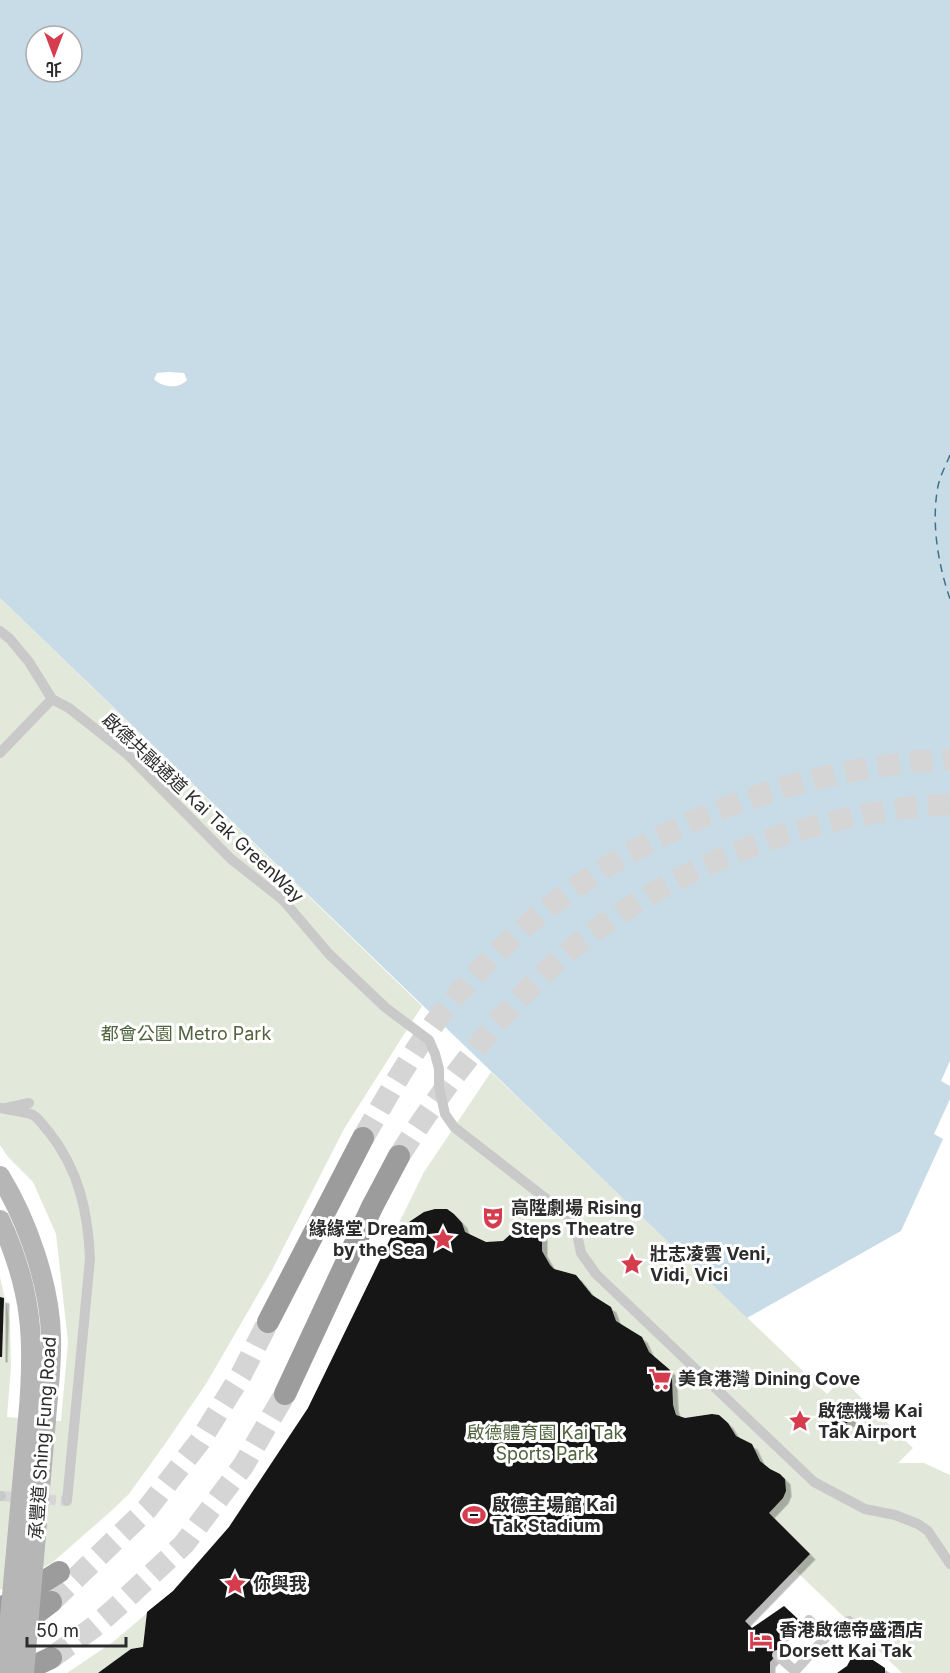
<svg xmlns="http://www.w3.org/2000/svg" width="950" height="1673" font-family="Inter,'Noto Sans TC',sans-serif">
<defs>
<filter id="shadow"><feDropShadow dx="5.5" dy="5.5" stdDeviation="0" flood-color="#0004"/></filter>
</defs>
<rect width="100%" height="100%" fill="#fff"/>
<!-- green -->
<g fill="#e3e9da">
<polygon points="0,598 422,1006 344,1129 272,1270 206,1384 165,1444 129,1494 109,1513 53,1562 22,1580 0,1590 0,1277 10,1322 11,1367 7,1417 61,1421 68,1342 56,1234 33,1182 8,1157 0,1145"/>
<polygon points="491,1072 827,1394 842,1379 913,1448 898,1463 924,1463 950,1475 950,1673 902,1673 795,1570 738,1629 738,1673 67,1673 113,1642 173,1591 229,1527 308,1408 424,1172"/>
</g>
<!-- water -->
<path fill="#c8dce7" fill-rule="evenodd" d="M0,0H950V1061L941,1081L950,1086V1099L934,1134L943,1139L901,1231L747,1318L0,598ZM36,36H72V72H36ZM168,372L184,373L187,380C179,389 163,388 154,379L157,373Z"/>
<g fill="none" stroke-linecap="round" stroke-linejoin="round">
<!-- ferry -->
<path stroke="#426f86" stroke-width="1.5" stroke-dasharray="8 6" stroke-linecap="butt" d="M950,455C946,465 940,476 938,486C931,523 938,564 950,599"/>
</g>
<!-- building -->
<g fill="#131313" filter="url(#shadow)">
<polygon points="435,1209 447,1209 454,1214 462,1223 465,1232 486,1242 503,1241 523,1223 536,1226 542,1235 542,1251 550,1265 554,1269 576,1275 592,1295 611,1307 616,1321 642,1337 649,1352 670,1370 672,1379 673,1405 676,1415 685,1418 712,1414 719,1415 728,1423 736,1436 752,1444 760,1461 770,1469 780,1474 785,1479 786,1491 783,1498 769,1513 810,1554 745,1621 752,1628 784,1606 798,1619 781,1637 788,1643 770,1662 770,1673 98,1673 131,1649 143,1647 147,1612 173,1591 229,1527 308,1408 395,1229 400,1228 424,1212"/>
<polygon points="0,1297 4,1298 2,1357 0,1357"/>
<polygon points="847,1412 852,1419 834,1432 829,1424"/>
<polygon points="864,1648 867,1656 885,1668 885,1673 837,1673 847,1666 855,1651"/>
</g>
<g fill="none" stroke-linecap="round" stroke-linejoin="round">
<!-- pedestrian-tunnel -->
<polyline stroke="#d5d5d5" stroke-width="10" stroke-dasharray="10 5" stroke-linecap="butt" points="1,1496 67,1501"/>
<!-- trunk-tunnel -->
<g stroke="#d5d5d5" stroke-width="22" stroke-dasharray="22 11" stroke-linecap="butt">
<path d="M363,1138C393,1086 423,1032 464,987C586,849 767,769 950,759"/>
<path d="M399,1156C438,1095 482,1036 533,984C640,877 800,812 950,804"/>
<polyline points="51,1602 147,1509 200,1441 241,1375 268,1322"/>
<polyline points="51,1658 94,1627 118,1606 184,1544 243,1466 285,1394"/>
</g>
<!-- pedestrian -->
<g stroke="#c9c9c9" stroke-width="10">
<polyline points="0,631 10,639 29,662 52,699 69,708 127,754 231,859 283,900 329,954 386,1008 429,1040 435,1054 439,1069 439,1087 445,1114 454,1127 558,1208 575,1224 581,1253 596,1274 814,1482 865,1509 895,1515 918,1524 928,1531 950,1564"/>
<polyline points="0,753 52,699"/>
<path d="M1,1108C11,1111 24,1111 33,1115C39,1118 44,1127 49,1132C79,1170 88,1212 90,1259L67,1501"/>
<polyline points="6,1108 29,1103"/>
<polyline points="0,1496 1,1496"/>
<polyline points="809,1620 826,1637"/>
<polyline points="777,1655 795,1671"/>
<polyline points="795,1673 795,1671 826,1637 849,1621"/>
</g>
<!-- secondary -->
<g stroke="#b6b6b6" stroke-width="20">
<path d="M0,1176C27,1220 50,1285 51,1337C52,1365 48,1392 46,1420"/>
<path d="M0,1220C33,1291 35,1342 28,1419"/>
</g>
<!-- trunk -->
<g stroke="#9c9c9c" stroke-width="22">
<polyline points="268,1322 363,1138"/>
<polyline points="285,1394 372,1207 399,1156"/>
<polyline points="0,1609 59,1572"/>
<polyline points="13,1627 34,1615 51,1602"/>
<polyline points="19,1673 51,1658"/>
</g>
<!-- secondary-bridge -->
<g stroke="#b6b6b6" stroke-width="20">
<polyline points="5,1673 28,1419"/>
<polyline points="24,1673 46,1420"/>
</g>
</g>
<!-- icons -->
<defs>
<g id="theatre-bare" transform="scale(1.8)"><path d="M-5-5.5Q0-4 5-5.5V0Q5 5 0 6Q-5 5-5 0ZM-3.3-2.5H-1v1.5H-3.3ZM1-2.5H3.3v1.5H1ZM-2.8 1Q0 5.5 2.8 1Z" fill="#d53c4e" stroke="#fff" stroke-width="2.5" paint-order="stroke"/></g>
<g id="sight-bare" transform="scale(1.8)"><path d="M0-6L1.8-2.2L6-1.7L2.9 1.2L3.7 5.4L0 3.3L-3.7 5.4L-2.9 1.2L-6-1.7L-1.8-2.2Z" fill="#d53c4e" stroke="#fff" stroke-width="2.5" paint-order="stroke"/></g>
<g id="supermarket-bare" transform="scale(1.8)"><path d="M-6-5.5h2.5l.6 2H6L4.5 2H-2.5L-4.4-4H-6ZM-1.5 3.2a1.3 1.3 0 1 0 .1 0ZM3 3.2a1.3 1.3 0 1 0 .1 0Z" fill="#d53c4e" stroke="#fff" stroke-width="2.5" paint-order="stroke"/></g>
<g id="stadium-bare" transform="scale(1.8)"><path d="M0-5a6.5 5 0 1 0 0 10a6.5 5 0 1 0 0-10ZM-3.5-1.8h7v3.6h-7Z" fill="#d53c4e" stroke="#fff" stroke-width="2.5" paint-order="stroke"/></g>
<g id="hotel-bare" transform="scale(1.8)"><path d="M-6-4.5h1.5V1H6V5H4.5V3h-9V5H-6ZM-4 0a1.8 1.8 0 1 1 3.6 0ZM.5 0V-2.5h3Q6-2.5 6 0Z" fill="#d53c4e" stroke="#fff" stroke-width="2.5" paint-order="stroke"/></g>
</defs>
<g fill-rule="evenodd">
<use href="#theatre-bare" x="493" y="1218"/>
<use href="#sight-bare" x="443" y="1239"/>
<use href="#sight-bare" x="632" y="1264"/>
<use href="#supermarket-bare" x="660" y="1379"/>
<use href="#sight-bare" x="800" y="1421"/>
<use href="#stadium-bare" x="474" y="1515"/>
<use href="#sight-bare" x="235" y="1584"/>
<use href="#hotel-bare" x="761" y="1640"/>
</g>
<g text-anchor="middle" stroke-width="6" stroke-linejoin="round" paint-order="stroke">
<!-- street labels -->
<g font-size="18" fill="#2c2c2c" stroke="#fff">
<text transform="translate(203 808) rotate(43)" y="6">啟德共融通道 Kai Tak GreenWay</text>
<text transform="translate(43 1438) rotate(-86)" y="6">承豐道 Shing Fung Road</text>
</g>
<!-- park labels -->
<g font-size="18" fill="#51633e" stroke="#fff">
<text x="186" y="1040">都會公園 Metro Park</text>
<text x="545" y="1439">啟德體育園 Kai Tak<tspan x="545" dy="21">Sports Park</tspan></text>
</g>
<!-- poi labels -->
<g font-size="18" font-weight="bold" fill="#2c2c2c" stroke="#fff" text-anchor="start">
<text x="511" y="1214">高陞劇場 Rising<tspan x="511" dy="21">Steps Theatre</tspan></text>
<text x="425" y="1235" text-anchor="end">緣緣堂 Dream<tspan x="425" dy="21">by the Sea</tspan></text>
<text x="650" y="1260">壯志凌雲 Veni,<tspan x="650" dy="21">Vidi, Vici</tspan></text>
<text x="678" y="1385">美食港灣 Dining Cove</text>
<text x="818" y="1417">啟德機場 Kai<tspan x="818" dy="21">Tak Airport</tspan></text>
<text x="492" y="1511">啟德主場館 Kai<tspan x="492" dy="21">Tak Stadium</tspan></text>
<text x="253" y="1590">你與我</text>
<text x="779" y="1636">香港啟德帝盛酒店<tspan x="779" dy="21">Dorsett Kai Tak</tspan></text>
</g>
</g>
<!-- north arrow -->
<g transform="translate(54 54) rotate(180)"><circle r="28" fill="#ffffff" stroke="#ababab" stroke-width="1.5"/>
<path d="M0-4.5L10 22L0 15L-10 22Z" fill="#d53c4e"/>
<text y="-9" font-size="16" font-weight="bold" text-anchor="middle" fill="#2c2c2c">北</text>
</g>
<!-- scale -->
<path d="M27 1637v9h99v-9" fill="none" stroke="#2c2c2c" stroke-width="3"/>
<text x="36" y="1637" font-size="18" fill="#2c2c2c" stroke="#ffffff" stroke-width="4.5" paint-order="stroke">50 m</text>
</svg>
